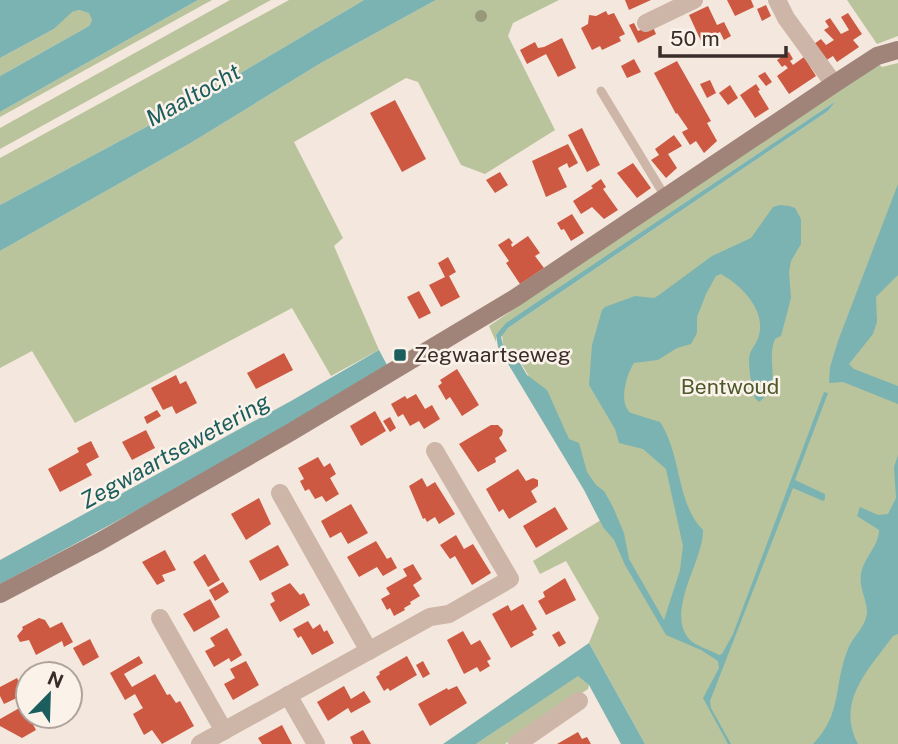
<svg xmlns="http://www.w3.org/2000/svg" width="898" height="744" font-family="'Public Sans',sans-serif">
<rect width="100%" height="100%" fill="#f4e7dd"/>
<!-- green -->
<g fill="#bac49c">
<polygon points="198,0 212,0 0,117 0,112"/>
<polygon points="230,0 271,0 0,149 0,128"/>
<polygon points="289,0 364,0 178,110 0,205 0,158"/>
<polygon points="436,0 559,0 513,23 508,36 555,130 485,174 461,165 418,82 406,78 294,142 343,238 334,246 379,350 331,376 292,308 75,423 32,351 0,368 0,251 189,144 321,63"/>
<polygon points="847,0 898,0 898,36 877,44"/>
<polygon points="79,10 90,13 92,20 89,26 0,76 0,58 54,29 71,12"/>
<polygon points="898,63 898,744 645,744 589,643 599,618 566,561 540,574 533,561 601,520 602,525 612,519 524,368 514,353 503,345 502,334 508,328 828,111 836,101 563,285 496,335 496,342 489,326 823,99 879,64 882,67"/>
<polygon points="578,675 589,685 588,689 505,744 476,744"/>
</g>
<!-- water -->
<g fill="#7ab3b1">
<polygon points="0,0 198,0 0,112 0,76 89,26 92,20 89,13 79,10 72,12 54,29 0,58"/>
<polygon points="364,0 436,0 321,63 189,144 0,251 0,205 178,110"/>
<path d="M836,101L828,111L508,328L501,337L503,345L514,353L527,375L547,390L569,439L579,443L587,472L596,485L604,491L613,507L624,533L629,559L664,620L680,570L683,546L666,469L643,449L619,443L615,429L589,385L592,345L602,310L605,307L635,296L654,298L659,295L712,256L751,238L773,207L780,205L789,206L795,208L801,219V244L791,261L789,272L791,298L781,336L775,339C765,363 784,383 759,402L755,398C752,387 749,372 749,360C749,349 757,345 759,335C766,310 741,285 721,274L716,276L706,294L697,317V333L691,344L677,348L658,360L634,363C626,375 618,404 631,413L660,422C682,455 676,503 703,530C704,560 664,612 690,640C696,646 711,650 719,655L722,654L733,634L824,392L828,393L795,480L825,494V499L823,501L793,488L710,701L711,708L731,744H728L703,698L719,668L718,661L701,650L666,635L625,565L614,540L603,527L584,490L498,347L496,335L506,323Z"/>
<polygon points="898,184 898,275 876,297 877,322 873,334 849,364 854,369 898,386 898,404 843,382 829,383 830,367 838,341"/>
<path d="M379,350L387,365C261,444 131,514 0,584V560L291,401Z"/>
<path d="M898,455V634L893,636C870,668 835,701 858,744H813C843,713 833,686 848,649C853,636 867,626 867,611C866,597 859,588 861,574C864,557 879,546 879,530L857,516L860,507L878,515L888,514L896,498L894,467Z"/>
<polygon points="589,643 645,744 621,744 589,685 578,676 476,744 443,744"/>
</g>
<!-- building -->
<g fill="#cd5942">
<polygon points="625,0 651,0 629,10"/>
<polygon points="727,0 751,0 754,7 735,16"/>
<polygon points="766,5 771,16 762,21 757,9"/>
<polygon points="708,6 717,25 724,22 731,36 724,40 720,32 701,41 689,15"/>
<polygon points="606,11 608,15 614,13 625,34 619,37 621,41 602,50 600,46 592,50 581,28 588,24 589,15 596,16"/>
<polygon points="848,13 862,34 853,40 859,47 837,62 833,56 825,61 814,44 821,39 826,45 834,40 824,30 829,27 825,21 830,18 841,34 849,30 841,17"/>
<polygon points="634,23 638,31 652,25 656,34 638,43 629,25"/>
<polygon points="562,38 576,68 558,77 546,54 527,64 520,50 535,42 538,48 544,47"/>
<polygon points="789,52 793,59 790,61 793,65 804,57 816,76 789,94 777,76 788,68 785,65 782,67 777,60"/>
<polygon points="634,59 641,72 627,78 621,66"/>
<polygon points="677,61 711,121 707,123 717,141 704,153 696,141 690,145 683,134 682,132 688,129 677,113 676,114 654,73"/>
<polygon points="765,72 772,82 766,86 758,76"/>
<polygon points="710,80 716,93 707,98 700,84"/>
<polygon points="756,84 760,90 758,91 769,109 755,118 740,95"/>
<polygon points="730,85 738,98 728,105 719,93"/>
<polygon points="395,100 426,159 402,172 370,113"/>
<polygon points="582,128 600,165 587,172 568,135"/>
<polygon points="674,135 682,146 668,154 677,168 666,178 651,160 659,155 655,149"/>
<polygon points="568,144 578,163 569,168 567,163 558,168 567,187 546,197 532,161"/>
<polygon points="633,163 651,188 637,198 617,173"/>
<polygon points="500,172 508,185 495,193 486,180"/>
<polygon points="601,179 606,187 603,189 618,210 604,219 592,207 581,214 573,201 593,188 591,186"/>
<polygon points="572,214 584,233 571,241 564,229 561,230 557,223"/>
<polygon points="528,236 540,253 535,256 544,268 520,284 506,263 509,261 498,245 509,238 513,243 511,244 512,247"/>
<polygon points="448,257 456,272 449,276 460,297 441,307 429,285 445,277 438,263"/>
<polygon points="419,291 431,313 419,319 407,297"/>
<polygon points="284,353 293,370 256,389 247,373"/>
<polygon points="457,369 479,405 462,416 450,397 446,400 438,386 442,383 440,380"/>
<polygon points="176,375 180,384 186,381 197,403 176,414 172,406 163,410 151,388"/>
<polygon points="416,394 425,409 432,405 440,419 424,429 419,421 410,426 403,414 398,417 391,404 405,396 407,399"/>
<polygon points="157,410 161,416 147,424 144,417"/>
<polygon points="375,411 386,431 361,446 350,426"/>
<polygon points="390,417 396,428 390,432 383,421"/>
<polygon points="491,425 498,425 503,430 502,435 499,438 507,451 495,458 496,462 478,472 459,444"/>
<polygon points="146,430 155,448 132,460 122,442"/>
<polygon points="91,441 99,457 86,464 92,475 60,492 48,469 79,452 77,448"/>
<polygon points="318,457 324,467 330,463 336,474 330,478 339,494 326,502 322,496 315,499 309,489 305,491 300,481 304,479 298,468"/>
<polygon points="518,469 526,481 533,478 538,480 538,486 531,491 537,502 509,519 503,509 499,512 486,489"/>
<polygon points="422,478 427,487 435,482 455,514 439,524 435,517 427,522 425,518 423,519 409,486"/>
<polygon points="259,498 271,524 246,540 231,514"/>
<polygon points="351,504 368,533 348,544 341,532 330,538 321,521"/>
<polygon points="555,507 568,529 536,548 523,526"/>
<polygon points="456,535 464,549 473,544 491,573 472,585 455,556 450,559 440,545"/>
<polygon points="376,541 387,559 391,557 397,568 383,576 377,567 359,577 347,557"/>
<polygon points="278,545 289,565 260,581 249,561"/>
<polygon points="165,550 176,570 162,575 165,581 157,585 142,562"/>
<polygon points="205,554 220,580 208,587 193,562"/>
<polygon points="413,564 422,579 413,585 420,596 410,602 411,604 404,608 405,610 394,616 390,608 387,610 381,599 390,594 386,588 407,576 403,569"/>
<polygon points="565,578 576,600 546,615 538,601 545,597 543,592"/>
<polygon points="223,582 229,592 215,601 209,590"/>
<polygon points="290,583 300,595 304,593 310,605 280,622 270,604 275,601 271,593"/>
<polygon points="210,599 220,617 194,632 183,614"/>
<polygon points="523,604 537,629 532,632 534,635 511,648 492,614 508,605 511,611"/>
<polygon points="39,618 45,620 50,628 62,622 73,642 64,647 62,641 36,655 29,640 20,642 17,636 23,629 22,627"/>
<polygon points="308,621 313,629 320,624 324,632 327,630 334,643 312,655 301,636 298,638 293,629"/>
<polygon points="227,628 242,655 231,662 229,658 214,667 205,651 215,646 210,638"/>
<polygon points="463,631 471,645 480,640 491,659 487,661 490,666 480,672 477,667 464,674 447,640"/>
<polygon points="559,631 566,643 559,647 552,635"/>
<polygon points="90,639 99,657 83,666 73,648"/>
<polygon points="139,656 143,663 124,674 132,687 155,674 167,695 170,694 176,703 180,701 194,726 162,744 152,730 144,735 133,714 143,708 141,705 135,694 125,700 110,673"/>
<polygon points="407,656 417,675 390,691 388,688 384,691 376,677 380,674 379,672"/>
<polygon points="246,661 259,685 233,700 224,684 235,678 230,669"/>
<polygon points="423,661 430,674 423,678 416,665"/>
<polygon points="17,678 25,694 4,704 0,696 0,687"/>
<polygon points="344,686 351,699 364,691 371,702 351,713 348,708 328,721 317,702"/>
<polygon points="457,686 467,703 430,726 418,704 447,688 448,690"/>
<polygon points="23,706 36,730 22,738 0,726 0,719"/>
<polygon points="282,725 292,744 262,744 258,738"/>
<polygon points="363,730 371,744 353,744 350,737"/>
<polygon points="578,732 582,739 587,737 591,744 557,744"/>
</g>
<g fill="none" stroke-linecap="round" stroke-linejoin="round">
<!-- lane -->
<polyline stroke="#cdb6a8" stroke-width="9" points="601,91 666,198"/>
<!-- street -->
<g stroke="#cdb6a8" stroke-width="18">
<polyline points="777,0 786,18 834,84"/>
<polyline points="646,23 694,0"/>
<polyline points="280,493 369,651"/>
<polyline points="160,618 224,731"/>
<polyline points="288,695 316,744"/>
<polyline points="200,744 430,617 449,614 510,579 435,451"/>
<polyline points="517,744 579,701"/>
</g>
<!-- secondary -->
<polyline stroke="#a18479" stroke-width="18" points="0,594 99,542 291,432 515,298 834,84 877,56 898,50"/>
</g>
<!-- trees -->
<circle fill="#98997b" cx="481" cy="16" r="6"/>
<!-- markers -->
<rect fill="#1b5e5d" stroke="#fbf2ea" stroke-width="2.5" x="393" y="348" width="14" height="14" rx="3.5"/>
<g text-anchor="middle" stroke-width="5" stroke-linejoin="round" paint-order="stroke">
<!-- poi labels -->
<g font-size="21" fill="#3a2d29" stroke="#fbf2ea" text-anchor="start">
<text x="414" y="362">Zegwaartseweg</text>
</g>
<!-- park labels -->
<g font-size="21" fill="#4c592b" stroke="#fbf2ea">
<text x="730" y="394">Bentwoud</text>
</g>
<!-- water labels -->
<g font-size="23" font-style="italic" fill="#1b5e5d" stroke="#fbf2ea">
<text transform="translate(193 95) rotate(-29)" y="8">Maaltocht</text>
<text transform="translate(175 451) rotate(-29)" y="8">Zegwaartsewetering</text>
</g>
</g>
<!-- north arrow -->
<g transform="translate(49 695) rotate(23)"><circle r="33" fill="#fbf2ea" stroke="#aea39d" stroke-width="2"/>
<path d="M0-5L12 26L0 18L-12 26Z" fill="#1b5e5d"/>
<text y="-10" font-size="19" font-weight="bold" text-anchor="middle" fill="#3a2d29">N</text>
</g>
<!-- scale -->
<path d="M660 46v10h126v-10" fill="none" stroke="#3a2d29" stroke-width="3.5"/>
<text x="670" y="46" font-size="21" fill="#3a2d29" stroke="#fbf2ea" stroke-width="5" paint-order="stroke">50 m</text>
</svg>
